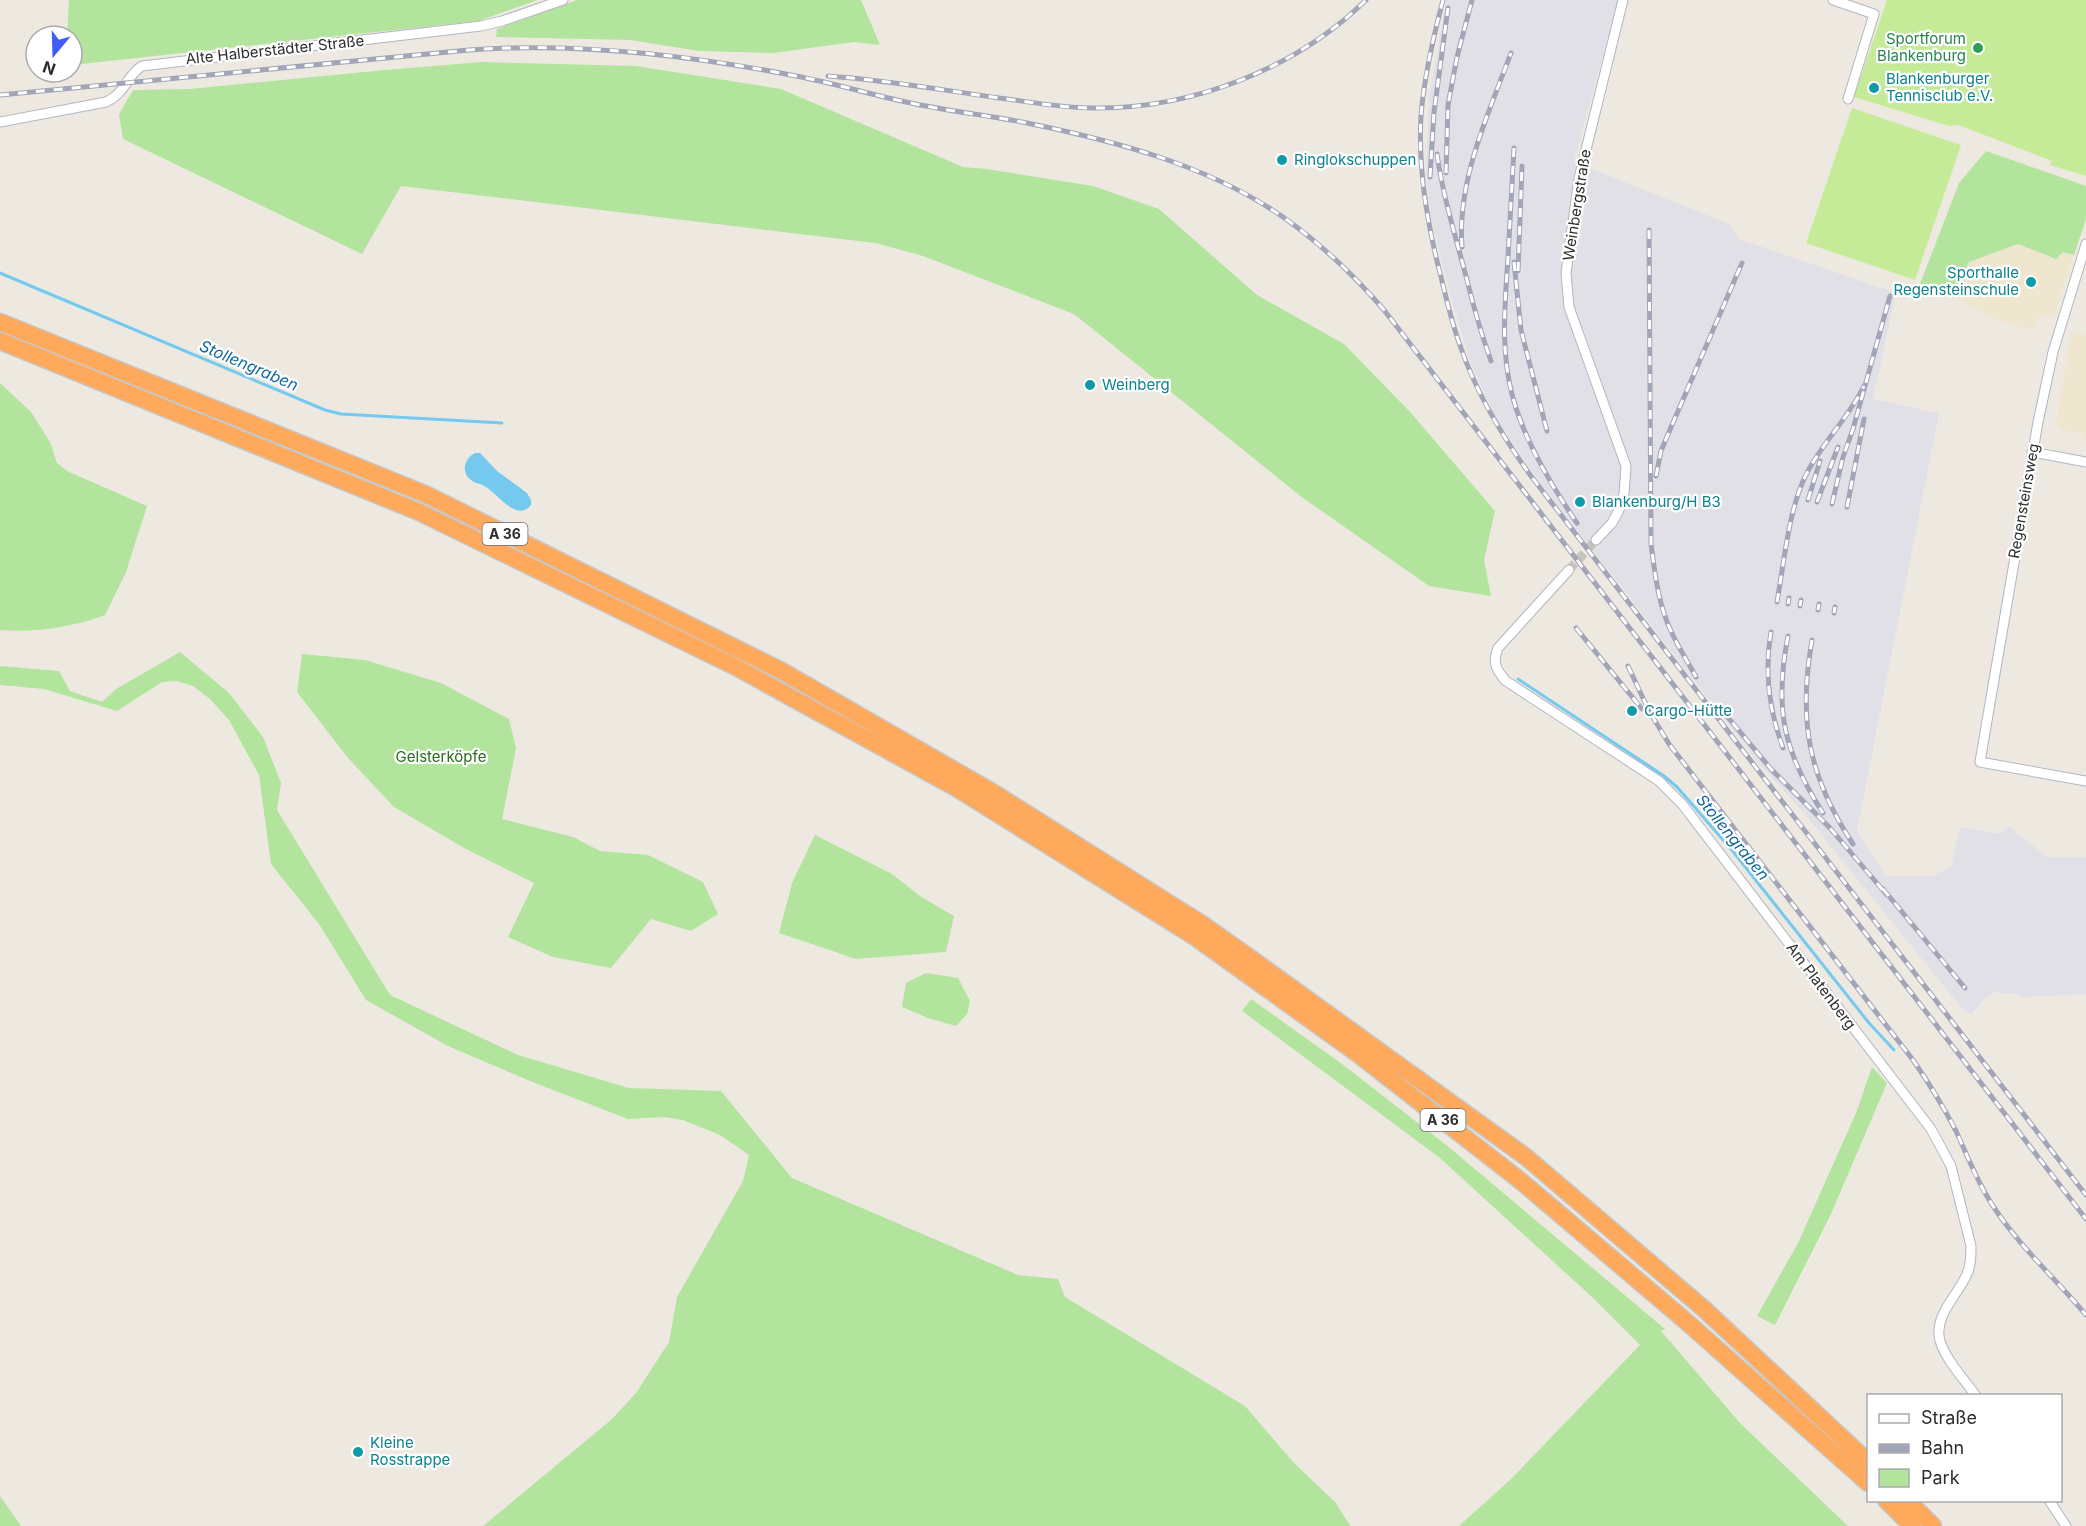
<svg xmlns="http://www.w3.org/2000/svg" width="2086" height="1526" font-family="Inter,sans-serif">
<rect width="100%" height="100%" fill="#eee9e0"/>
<!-- industrial -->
<polygon fill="#e2e0e7" points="1446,0 1618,0 1574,162 1729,224 1739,239 1896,293 1873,399 1939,413 1857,831 1886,876 1932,876 1951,867 1960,827 2000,834 2008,826 2048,857 2086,857 2086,994 2025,997 2013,993 2000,994 1997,990 1984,1000 1972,1014 1965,1012 1797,805 1755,759 1536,477 1497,420 1471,364 1453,305 1430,215 1426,166 1429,98"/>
<!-- education -->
<g fill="#efe6d0">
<polygon points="2018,244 2055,259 2063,252 2074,255 2053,319 2040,314 2034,331 1999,321 1952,296 1969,262"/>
<polygon points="2072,331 2086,334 2086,440 2082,439 2082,434 2063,430 2056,424"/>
</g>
<!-- green -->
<g fill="#b2e49d">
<polygon points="69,0 538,0 478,21 72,65 72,36 67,36"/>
<polygon points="577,0 861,0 880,45 854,42 773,53 699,51 630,40 496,37 497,29"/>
<polygon points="482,62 636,66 781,89 963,167 987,169 1093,186 1159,209 1257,295 1344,344 1411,413 1495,511 1484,560 1491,596 1429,586 1303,498 1074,314 923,256 875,243 401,186 362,254 123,139 119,114 133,90 189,89 385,70"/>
<polygon points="1986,151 2086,186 2086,219 2074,255 2063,252 2056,259 2018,244 1969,262 1952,296 1920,284 1959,183"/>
<path d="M0,383L31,412L50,442L57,463L67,471L147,506L126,572L105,615C74,627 33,633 0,630Z"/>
<polygon points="180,652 229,693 263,737 281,783 277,810 390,995 518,1055 629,1088 721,1091 792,1178 1018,1275 1058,1279 1065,1297 1245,1406 1294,1463 1336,1503 1350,1526 483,1526 611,1420 636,1393 669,1342 677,1297 743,1181 749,1155 720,1135 683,1120 664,1117 628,1119 530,1081 448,1046 366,1000 319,924 271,864 259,775 229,720 210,699 193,686 177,681 162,682 117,711 44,689 0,685 0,666 59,671 70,691 102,702 116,689"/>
<polygon points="302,654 365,660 441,683 509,719 516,748 502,819 573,837 600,851 648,855 703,882 718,914 691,931 651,919 611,968 553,957 508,937 534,883 464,848 394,807 348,758 297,692"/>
<polygon points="815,835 892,874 920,896 954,916 946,952 856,959 779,933 792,883"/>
<polygon points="926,973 958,978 970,1001 967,1014 956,1026 928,1018 902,1007 906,983"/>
<polygon points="1251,999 1342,1064 1445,1144 1665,1329 1661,1331 1740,1423 1848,1526 1459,1526 1511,1479 1640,1345 1592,1297 1440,1158 1242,1011"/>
<polygon points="1872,1067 1887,1083 1831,1214 1775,1325 1757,1316 1798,1243 1856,1113"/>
<polygon points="0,1496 21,1526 0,1526"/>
</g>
<!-- pitch -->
<g fill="#c5eb99">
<polygon points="1887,0 2086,0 2086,176 2050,165 2052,161 1958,125 1949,126 1854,97"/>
<polygon points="1852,108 1961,145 1915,280 1806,243"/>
</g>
<!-- water -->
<path fill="#75c9ef" d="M475,453H480L497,471L527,493L531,500V505C516,523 498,493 484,486C480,483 475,484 471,480C460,472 465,458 475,453Z"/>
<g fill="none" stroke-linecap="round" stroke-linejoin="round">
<!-- stream -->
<g stroke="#75c9ef" stroke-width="3">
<polyline points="0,273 325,410 341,414 502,423"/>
<polyline points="1518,679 1664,776 1677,787 1731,849 1869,1023 1894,1050"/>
</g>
<!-- street-tunnel -->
<polyline stroke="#c7c3bc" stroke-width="9" stroke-dasharray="9 4.5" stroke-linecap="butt" points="1569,570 1596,540"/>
<!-- street casing -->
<g stroke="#b3b5c0" stroke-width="11">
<g id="street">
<polyline points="1833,0 1874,14 1848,99"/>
<path d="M0,122L106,102C126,93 126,76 142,66L481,26L502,21L563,0"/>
<polyline points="2086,244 2053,352 2038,422 1980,762 2086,781"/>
<polyline points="2032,452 2086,462"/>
<polyline points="1596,540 1612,523 1619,510 1624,494 1626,466 1569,307 1566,273 1579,178 1623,0"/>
<path d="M1569,570L1498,648C1492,662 1496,670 1506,681L1659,781L1682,804L1931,1129L1951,1166L1971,1246C1971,1256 1971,1265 1967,1274C1958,1295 1933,1316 1940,1341C1946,1360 1964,1379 1976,1396"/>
<polyline points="2049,1500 2066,1526"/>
</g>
</g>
<!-- highway casing -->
<g stroke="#c8c8c8" stroke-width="19">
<g id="highway">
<polyline points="0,322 425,494 780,670 994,793 1202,924 1253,960 1526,1157 1704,1309 1868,1462"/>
<polyline points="0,341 419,512 736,667 958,789 1195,937 1358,1054 1522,1182 1688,1323 1868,1483"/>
<polyline points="1886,1500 1912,1526"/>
<polyline points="1907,1500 1933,1526"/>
</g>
</g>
<!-- street -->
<use href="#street" stroke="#fff" stroke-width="9"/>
<!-- highway -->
<use href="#highway" stroke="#fea95c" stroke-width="16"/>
<!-- rail casing -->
<g stroke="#a2a4b7" stroke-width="5">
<g id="rail">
<path d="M1443,0C1433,38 1424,77 1421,116C1418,167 1426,216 1438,265C1445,292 1451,322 1461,348C1477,394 1502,436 1531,476L2086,1195"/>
<path d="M828,76C886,80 942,90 999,98C1031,102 1062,108 1094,108C1192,109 1296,69 1366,0"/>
<path d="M0,95L469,50C578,42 689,55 796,76C833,83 869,94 906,102C946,111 986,115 1027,123C1115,141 1208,165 1283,217C1321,244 1354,275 1384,310L2086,1219"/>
<path d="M1514,148C1512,184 1510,221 1508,257C1505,304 1500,352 1513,398C1525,442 1551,485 1577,523"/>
<path d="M1437,154C1443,196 1455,235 1466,276C1473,305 1481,333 1491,361"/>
<polyline points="1446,173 1448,105 1457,57 1472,0"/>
<polyline points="1430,177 1434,112 1448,8"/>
<path d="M1649,230L1651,544C1655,573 1658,604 1671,631C1678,647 1688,662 1696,677"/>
<path d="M1462,247C1457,180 1488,115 1511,53"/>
<polyline points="1514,262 1521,330 1547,431"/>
<polyline points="1518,271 1522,166"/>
<polyline points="1656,476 1661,451 1672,425 1742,263"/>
<polyline points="1808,500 1820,461"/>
<polyline points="1817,502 1838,447"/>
<polyline points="1832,504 1843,457 1853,429 1890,296"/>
<polyline points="1847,507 1864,419"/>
<path d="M1777,602C1784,563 1789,505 1808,471C1824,441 1849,417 1864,386"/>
<polyline points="1788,604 1789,598"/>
<polyline points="1800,606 1801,600"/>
<polyline points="1818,610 1819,604"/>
<polyline points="1834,613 1835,607"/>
<polyline points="1576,628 1642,709"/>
<path d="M1771,632C1764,672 1769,710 1783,748"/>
<path d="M1788,636C1774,708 1783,751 1823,813"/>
<path d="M1812,640C1798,720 1808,776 1853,844"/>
<path d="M1628,666L1649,711L1669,744L1913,1060C1929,1083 1943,1106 1956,1131C1968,1157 1977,1182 1993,1206C2019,1246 2055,1278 2086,1315"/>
<polyline points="1721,709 1771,769 1830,828 1887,895"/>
<polyline points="1883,889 1965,988"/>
</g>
</g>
<!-- rail -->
<use href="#rail" stroke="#fff" stroke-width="3" stroke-dasharray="9" stroke-linecap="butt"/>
</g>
<!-- markers -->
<circle fill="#2e9e5b" stroke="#fff" stroke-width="2" cx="1978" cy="48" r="6"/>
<g fill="#0f9aa8" stroke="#fff" stroke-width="2">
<circle cx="1874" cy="88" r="6"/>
<circle cx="1282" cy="160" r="6"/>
<circle cx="2031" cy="282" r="6"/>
<circle cx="1090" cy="385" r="6"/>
<circle cx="1580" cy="502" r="6"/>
<circle cx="1632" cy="711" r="6"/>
<circle cx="358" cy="1452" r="6"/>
</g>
<g text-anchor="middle" stroke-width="4.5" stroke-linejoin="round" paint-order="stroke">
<!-- shield labels -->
<g fill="#fff" stroke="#6c6c6c" stroke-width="1.5">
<rect x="482.5" y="523" width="45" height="22" rx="4.5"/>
<rect x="1420.5" y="1109" width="45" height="22" rx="4.5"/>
</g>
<g font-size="14" font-weight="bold" fill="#2d2d2d">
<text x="505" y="539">A 36</text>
<text x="1443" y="1125">A 36</text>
</g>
<!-- leisure labels -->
<g font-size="15" fill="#27864d" stroke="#fff" text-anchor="end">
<text x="1966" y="44">Sportforum<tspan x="1966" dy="17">Blankenburg</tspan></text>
</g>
<!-- street labels -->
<g font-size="15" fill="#2d2d2d" stroke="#fff">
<text transform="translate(275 50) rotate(-6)" y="5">Alte Halberstädter Straße</text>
<text transform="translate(1577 205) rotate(-81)" y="5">Weinbergstraße</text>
<text transform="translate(2024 501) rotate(-80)" y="5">Regensteinsweg</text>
<text transform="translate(1821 986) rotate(53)" y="5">Am Platenberg</text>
</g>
<!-- culture labels -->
<g font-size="15" fill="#0d838f" stroke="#fff" text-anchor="start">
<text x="1886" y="84">Blankenburger<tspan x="1886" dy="17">Tennisclub e.V.</tspan></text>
<text x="1294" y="165">Ringlokschuppen</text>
<text x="2019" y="278" text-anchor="end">Sporthalle<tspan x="2019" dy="17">Regensteinschule</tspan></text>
<text x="1102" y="390">Weinberg</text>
<text x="1592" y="507">Blankenburg/H B3</text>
<text x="1644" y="716">Cargo-Hütte</text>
<text x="370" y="1448">Kleine<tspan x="370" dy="17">Rosstrappe</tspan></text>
</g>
<!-- park labels -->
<g font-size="15" fill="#296c1b" stroke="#fff">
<text x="441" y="762">Gelsterköpfe</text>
</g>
<!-- water labels -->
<g font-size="16" font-style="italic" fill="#0e68a0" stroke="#fff">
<text transform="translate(249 365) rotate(23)" y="6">Stollengraben</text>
<text transform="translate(1733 837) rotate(51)" y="6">Stollengraben</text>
</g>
</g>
<!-- legend -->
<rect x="1867" y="1394" width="195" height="108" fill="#ffffff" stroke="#ababab" stroke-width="1.5"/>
<rect x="1879" y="1414" width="30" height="9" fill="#ffffff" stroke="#ababab" stroke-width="1.5"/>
<text x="1921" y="1424" font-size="18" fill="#2d2d2d">Straße</text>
<rect x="1879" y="1444" width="30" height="9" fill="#a2a4b7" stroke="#ababab" stroke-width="1.5"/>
<text x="1921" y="1454" font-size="18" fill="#2d2d2d">Bahn</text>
<rect x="1879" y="1469" width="30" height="18" fill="#b2e49d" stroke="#ababab" stroke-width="1.5"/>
<text x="1921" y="1484" font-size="18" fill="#2d2d2d">Park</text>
<!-- north arrow -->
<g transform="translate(54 54) rotate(199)"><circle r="28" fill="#ffffff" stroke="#ababab" stroke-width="1.5"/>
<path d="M0-4.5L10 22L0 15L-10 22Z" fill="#425cf9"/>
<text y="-9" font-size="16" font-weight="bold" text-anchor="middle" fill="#2d2d2d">N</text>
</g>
</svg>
